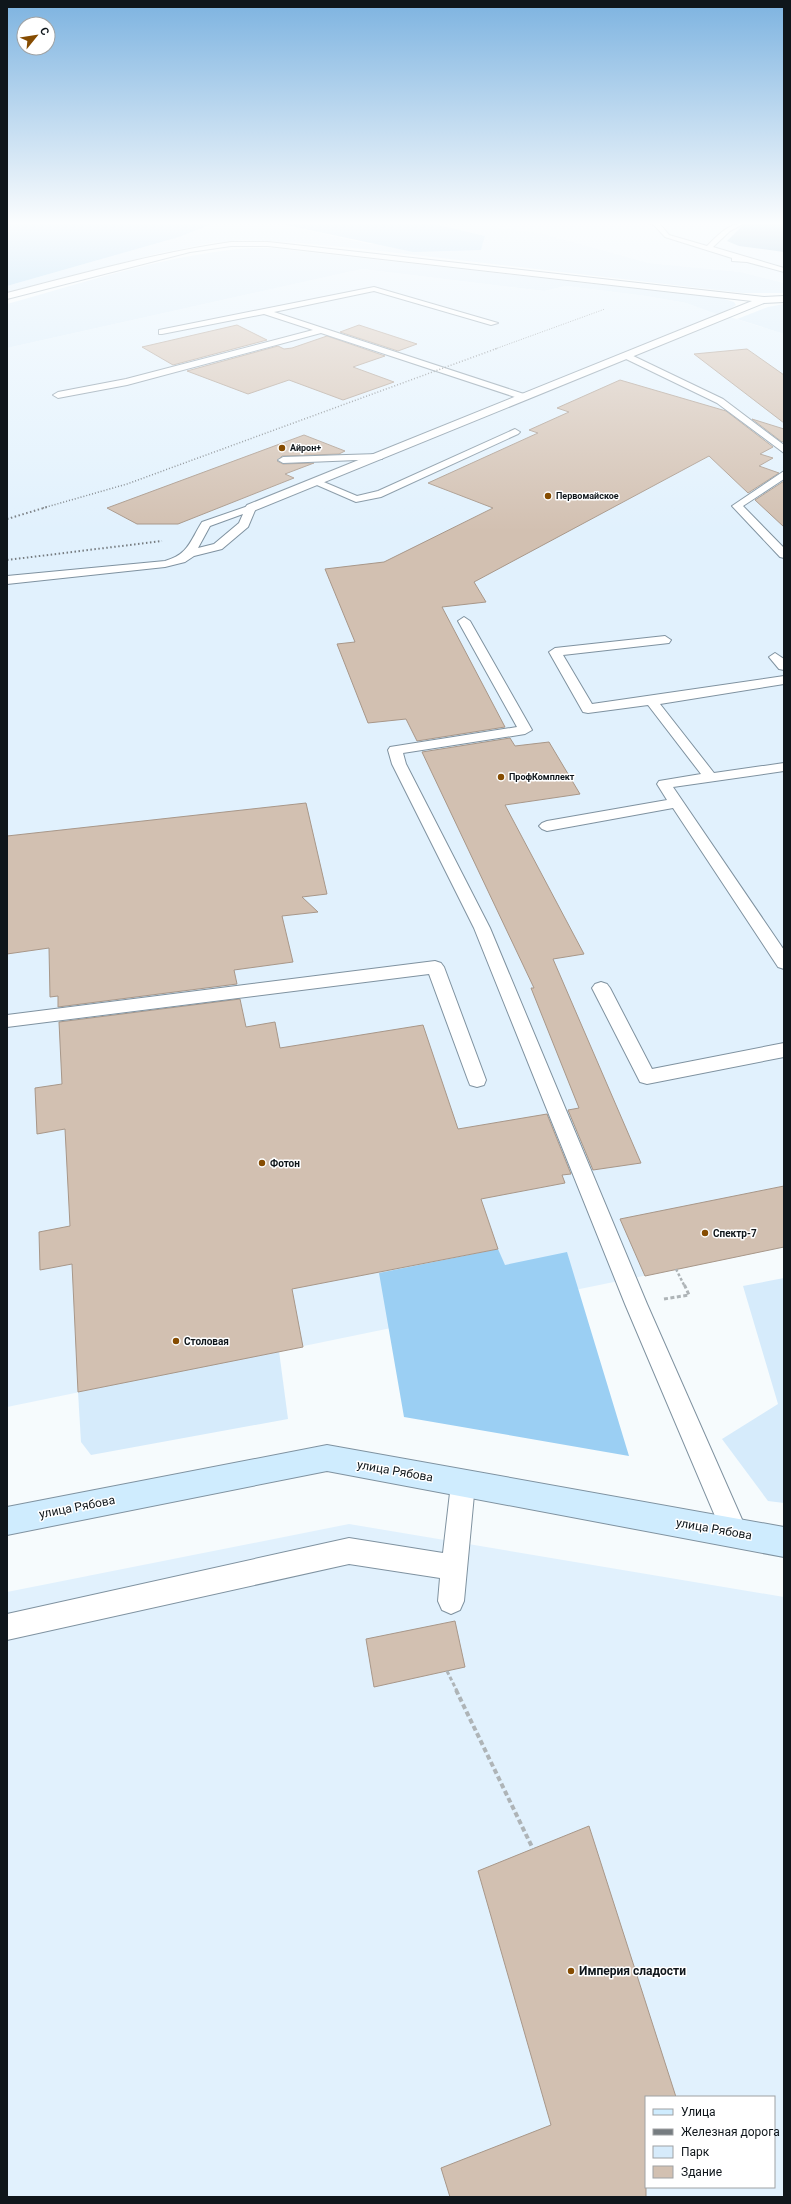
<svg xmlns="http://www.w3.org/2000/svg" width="791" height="2204" font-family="Roboto,sans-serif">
<rect width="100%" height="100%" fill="#f6fbfd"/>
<!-- built -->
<g fill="#e1f1fd" fill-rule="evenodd">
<polygon points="459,223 784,223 784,283 741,272 649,263 541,233"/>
<polygon points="362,269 544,291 566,286 646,296 686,303 784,334 784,1247 7,1407 7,348"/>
<path d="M349,1524L784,1597V2197H7V1592ZM646,2097H774V2187H646Z"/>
</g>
<!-- green -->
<g fill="#d6ebfb">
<polygon points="215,223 276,223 369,244 483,245 485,236 431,223 459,223 541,233 649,263 741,272 784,283 784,293 742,293 363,249 300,243 242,240 211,243 156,254 7,292 7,286 179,237"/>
<path d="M251,248H272L721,298L734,302L736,305L720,315L686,303L646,296L566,286L544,291L362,269L7,348V304C87,282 167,254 251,248Z"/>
<polygon points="784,304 784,334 737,319 768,307"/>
<polygon points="784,1278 784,1503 768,1501 722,1439 778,1404 743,1286"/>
<polygon points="279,1351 288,1419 91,1455 81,1442 78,1392"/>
</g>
<!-- forest -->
<g fill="#9bcff3">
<polygon points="7,223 215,223 179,237 7,286"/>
<polygon points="276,223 431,223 485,236 481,250 413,252"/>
<polygon points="498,1249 505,1265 567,1252 629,1456 404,1417 379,1273"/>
</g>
<!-- water -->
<polygon fill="#7eb1d4" points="760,223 784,223 784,252 739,246 727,241 744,224"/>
<!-- building -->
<g fill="#d2c0b1" stroke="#a89789">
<polygon points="237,325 267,340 173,365 142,347"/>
<polygon points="359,325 417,344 398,351 340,332"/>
<polygon points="327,336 385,356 353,367 394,382 343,400 289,380 248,394 187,371 278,346 284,349 292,348"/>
<polygon points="747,349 784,375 784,423 694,354"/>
<polygon points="620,380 726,411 773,447 760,454 773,458 759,466 779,473 748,493 709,456 474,582 486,602 442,607 505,727 417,741 406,719 368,723 337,644 355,642 325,569 384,562 493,508 428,483 538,433 529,430 569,412 557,408"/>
<polygon points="752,419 784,429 784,441 782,442"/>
<polygon points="304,435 345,451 339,454 282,456 277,461 283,464 314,463 285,474 294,478 178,524 137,524 107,508"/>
<polygon points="784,481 784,527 755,500"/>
<polygon points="510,738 515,746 549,742 580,794 505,805 584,954 553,959 641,1163 593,1170 568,1110 579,1108 531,988 534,988 422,752"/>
<polygon points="306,803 327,894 302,897 318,912 282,916 293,962 234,970 237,984 58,1007 58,996 50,997 49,948 7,954 7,836"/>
<polygon points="240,999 246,1027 275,1022 280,1048 423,1025 458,1129 547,1114 571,1174 562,1175 565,1183 481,1199 498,1249 292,1289 303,1347 78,1392 72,1264 40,1270 39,1232 70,1226 65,1129 37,1134 35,1088 62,1084 59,1022"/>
<polygon points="784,1186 784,1247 645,1276 620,1219"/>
<polygon points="455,1621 465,1667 374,1687 366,1639"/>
<polygon points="589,1826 676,2097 646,2097 646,2197 450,2197 441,2168 551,2125 478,1871"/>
</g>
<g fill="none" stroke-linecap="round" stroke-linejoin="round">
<!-- lane casing -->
<g stroke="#7f92a0" stroke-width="2">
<g id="lane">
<path d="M649,223H659L669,235L707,246C718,235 729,223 745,223L730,231L713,247L784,268V272L747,262L732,261V258L665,237L654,225Z"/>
<polygon points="374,287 498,323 491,325 374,291 274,312 527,395 527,399 521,399 321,333 127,385 58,398 53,395 58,392 126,379 313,330 264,314 162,334 159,334 159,330"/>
<polygon points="627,353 723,399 784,445 784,453 717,403 624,358 623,356"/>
<polygon points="515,429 520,432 518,434 381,497 356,502 310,482 311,480 319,480 357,496 378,491"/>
<polygon points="378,454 383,457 382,459 283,463 278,460 283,457"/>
<polygon points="784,471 784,479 743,506 784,548 784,558 780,557 732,506"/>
<path d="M251,505L256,508L248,527L222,549L194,556L185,562L165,567L7,584V576L165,561C189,554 190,541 202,522ZM243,514L239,523L214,544L198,548L210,526Z"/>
<polygon points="464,617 470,621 532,730 525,734 403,753 406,764 490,928 647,1304 744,1524 748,1533 744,1542 735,1546 726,1542 625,1304 474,928 392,764 388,750 390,747 517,727 458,621"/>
<polygon points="665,636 671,640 669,643 563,655 592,704 784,676 784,684 660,704 714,773 784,763 784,771 673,787 784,950 784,969 778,967 673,808 547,831 542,829 539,826 542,823 547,821 667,800 657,784 659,781 701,774 648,705 588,713 583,712 549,652 555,648"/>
<polygon points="775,653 784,659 784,670 779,669 769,657"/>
<polygon points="435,961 441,963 444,967 486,1080 484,1085 477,1087 470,1085 468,1080 429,974 7,1027 7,1015"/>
<polygon points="601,982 607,984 610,988 652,1069 784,1043 784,1057 647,1084 640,1082 592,988 595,984"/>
<polygon points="463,1472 472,1476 475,1484 464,1601 460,1610 451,1614 442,1610 438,1601 440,1578 349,1564 7,1640 7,1614 349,1538 443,1553 451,1484 454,1476"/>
</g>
</g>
<!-- street casing -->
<g stroke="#7f92a0" stroke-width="2">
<path id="street" d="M231,242H268L764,297L784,296V302L764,303L251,512L245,508L247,505L752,301L268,246H231L190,252L7,299V293C81,274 155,253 231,242Z"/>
</g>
<!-- secondary casing -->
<g stroke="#7f92a0" stroke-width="2">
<polygon id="secondary" points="327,1445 784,1527 784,1557 327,1471 7,1535 7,1507"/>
</g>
<!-- path-far2 -->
<polyline stroke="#aeb4b7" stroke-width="2.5" stroke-dasharray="3 2" stroke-linecap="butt" points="676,1269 684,1285"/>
<!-- path-far1 -->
<g stroke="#aeb4b7" stroke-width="3" stroke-dasharray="4 2.5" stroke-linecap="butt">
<polyline points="664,1299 689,1295 684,1284"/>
<polyline points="447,1671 457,1691"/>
</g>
<!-- path -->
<polyline stroke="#aeb4b7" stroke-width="4" stroke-dasharray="5 3" stroke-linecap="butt" points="456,1690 533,1849"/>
<!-- lane -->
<use href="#lane" fill="#fff" fill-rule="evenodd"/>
<!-- street -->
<use href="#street" fill="#fff" fill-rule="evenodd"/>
<!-- secondary -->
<use href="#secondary" fill="#cfecfe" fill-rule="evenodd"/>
<!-- rail-far2 -->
<polyline stroke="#767c80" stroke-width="1" stroke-dasharray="1 1.5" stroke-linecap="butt" points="495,349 605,309"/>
<!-- rail-far1 -->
<polyline stroke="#767c80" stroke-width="1.5" stroke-dasharray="1 2" stroke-linecap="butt" points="43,508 127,484 498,348"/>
<!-- rail -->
<g stroke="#767c80" stroke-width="2" stroke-dasharray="1.5 2.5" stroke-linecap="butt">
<polyline points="7,519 47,507"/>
<polyline points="7,560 162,541"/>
</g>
</g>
<!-- sky -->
<linearGradient id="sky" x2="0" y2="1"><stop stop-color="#7db3e0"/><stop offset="0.42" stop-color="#fbfdfe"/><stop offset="1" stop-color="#fbfdfe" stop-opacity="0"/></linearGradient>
<rect width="791" height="531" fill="url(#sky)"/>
<!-- markers -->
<g fill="#864c01" stroke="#fff" stroke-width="1.5">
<circle cx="282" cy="448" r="4"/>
<circle cx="548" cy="496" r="4"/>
<circle cx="501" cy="777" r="4"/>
<circle cx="262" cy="1163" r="4"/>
<circle cx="705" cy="1233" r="4"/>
<circle cx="176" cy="1341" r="4"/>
<circle cx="571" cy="1971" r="4"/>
</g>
<g text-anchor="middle" stroke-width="3" stroke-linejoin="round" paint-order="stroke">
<!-- far-poi labels -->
<g font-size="9" font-weight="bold" fill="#0f161b" stroke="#fff" text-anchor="start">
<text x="290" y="451">Айрон+</text>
<text x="556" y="499">Первомайское</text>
<text x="509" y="780">ПрофКомплект</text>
</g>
<!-- poi labels -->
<g font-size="10" font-weight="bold" fill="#0f161b" stroke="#fff" text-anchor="start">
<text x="270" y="1167">Фотон</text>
<text x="713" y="1237">Спектр-7</text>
<text x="184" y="1345">Столовая</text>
</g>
<!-- near-street labels -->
<g font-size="12" fill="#0f161b" stroke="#fff">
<text transform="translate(395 1471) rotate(10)" y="4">улица Рябова</text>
<text transform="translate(77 1507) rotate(-11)" y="4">улица Рябова</text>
<text transform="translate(714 1529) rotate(10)" y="4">улица Рябова</text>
</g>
<!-- near-poi labels -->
<g font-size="12" font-weight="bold" fill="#0f161b" stroke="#fff" text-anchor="start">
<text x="579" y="1975">Империя сладости</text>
</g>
</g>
<!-- border -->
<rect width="791" height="2204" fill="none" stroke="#0f161b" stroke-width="16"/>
<!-- legend -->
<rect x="645" y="2096" width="130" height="92" fill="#ffffff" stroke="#9fa2a4"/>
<rect x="653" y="2109" width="20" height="6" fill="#cfecfe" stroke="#9fa2a4"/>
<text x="681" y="2116" font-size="12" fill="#0f161b">Улица</text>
<rect x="653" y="2129" width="20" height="6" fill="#767c80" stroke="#9fa2a4"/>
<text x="681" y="2136" font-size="12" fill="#0f161b">Железная дорога</text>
<rect x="653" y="2146" width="20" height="12" fill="#d6ebfb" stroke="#9fa2a4"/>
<text x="681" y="2156" font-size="12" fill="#0f161b">Парк</text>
<rect x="653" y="2166" width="20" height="12" fill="#d2c0b1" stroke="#9fa2a4"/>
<text x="681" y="2176" font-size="12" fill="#0f161b">Здание</text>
<!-- north arrow -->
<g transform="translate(36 36) rotate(60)"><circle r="19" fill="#ffffff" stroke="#9fa2a4"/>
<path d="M0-3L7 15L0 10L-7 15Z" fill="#864c01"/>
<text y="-6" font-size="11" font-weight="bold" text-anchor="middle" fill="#0f161b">С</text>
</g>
</svg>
